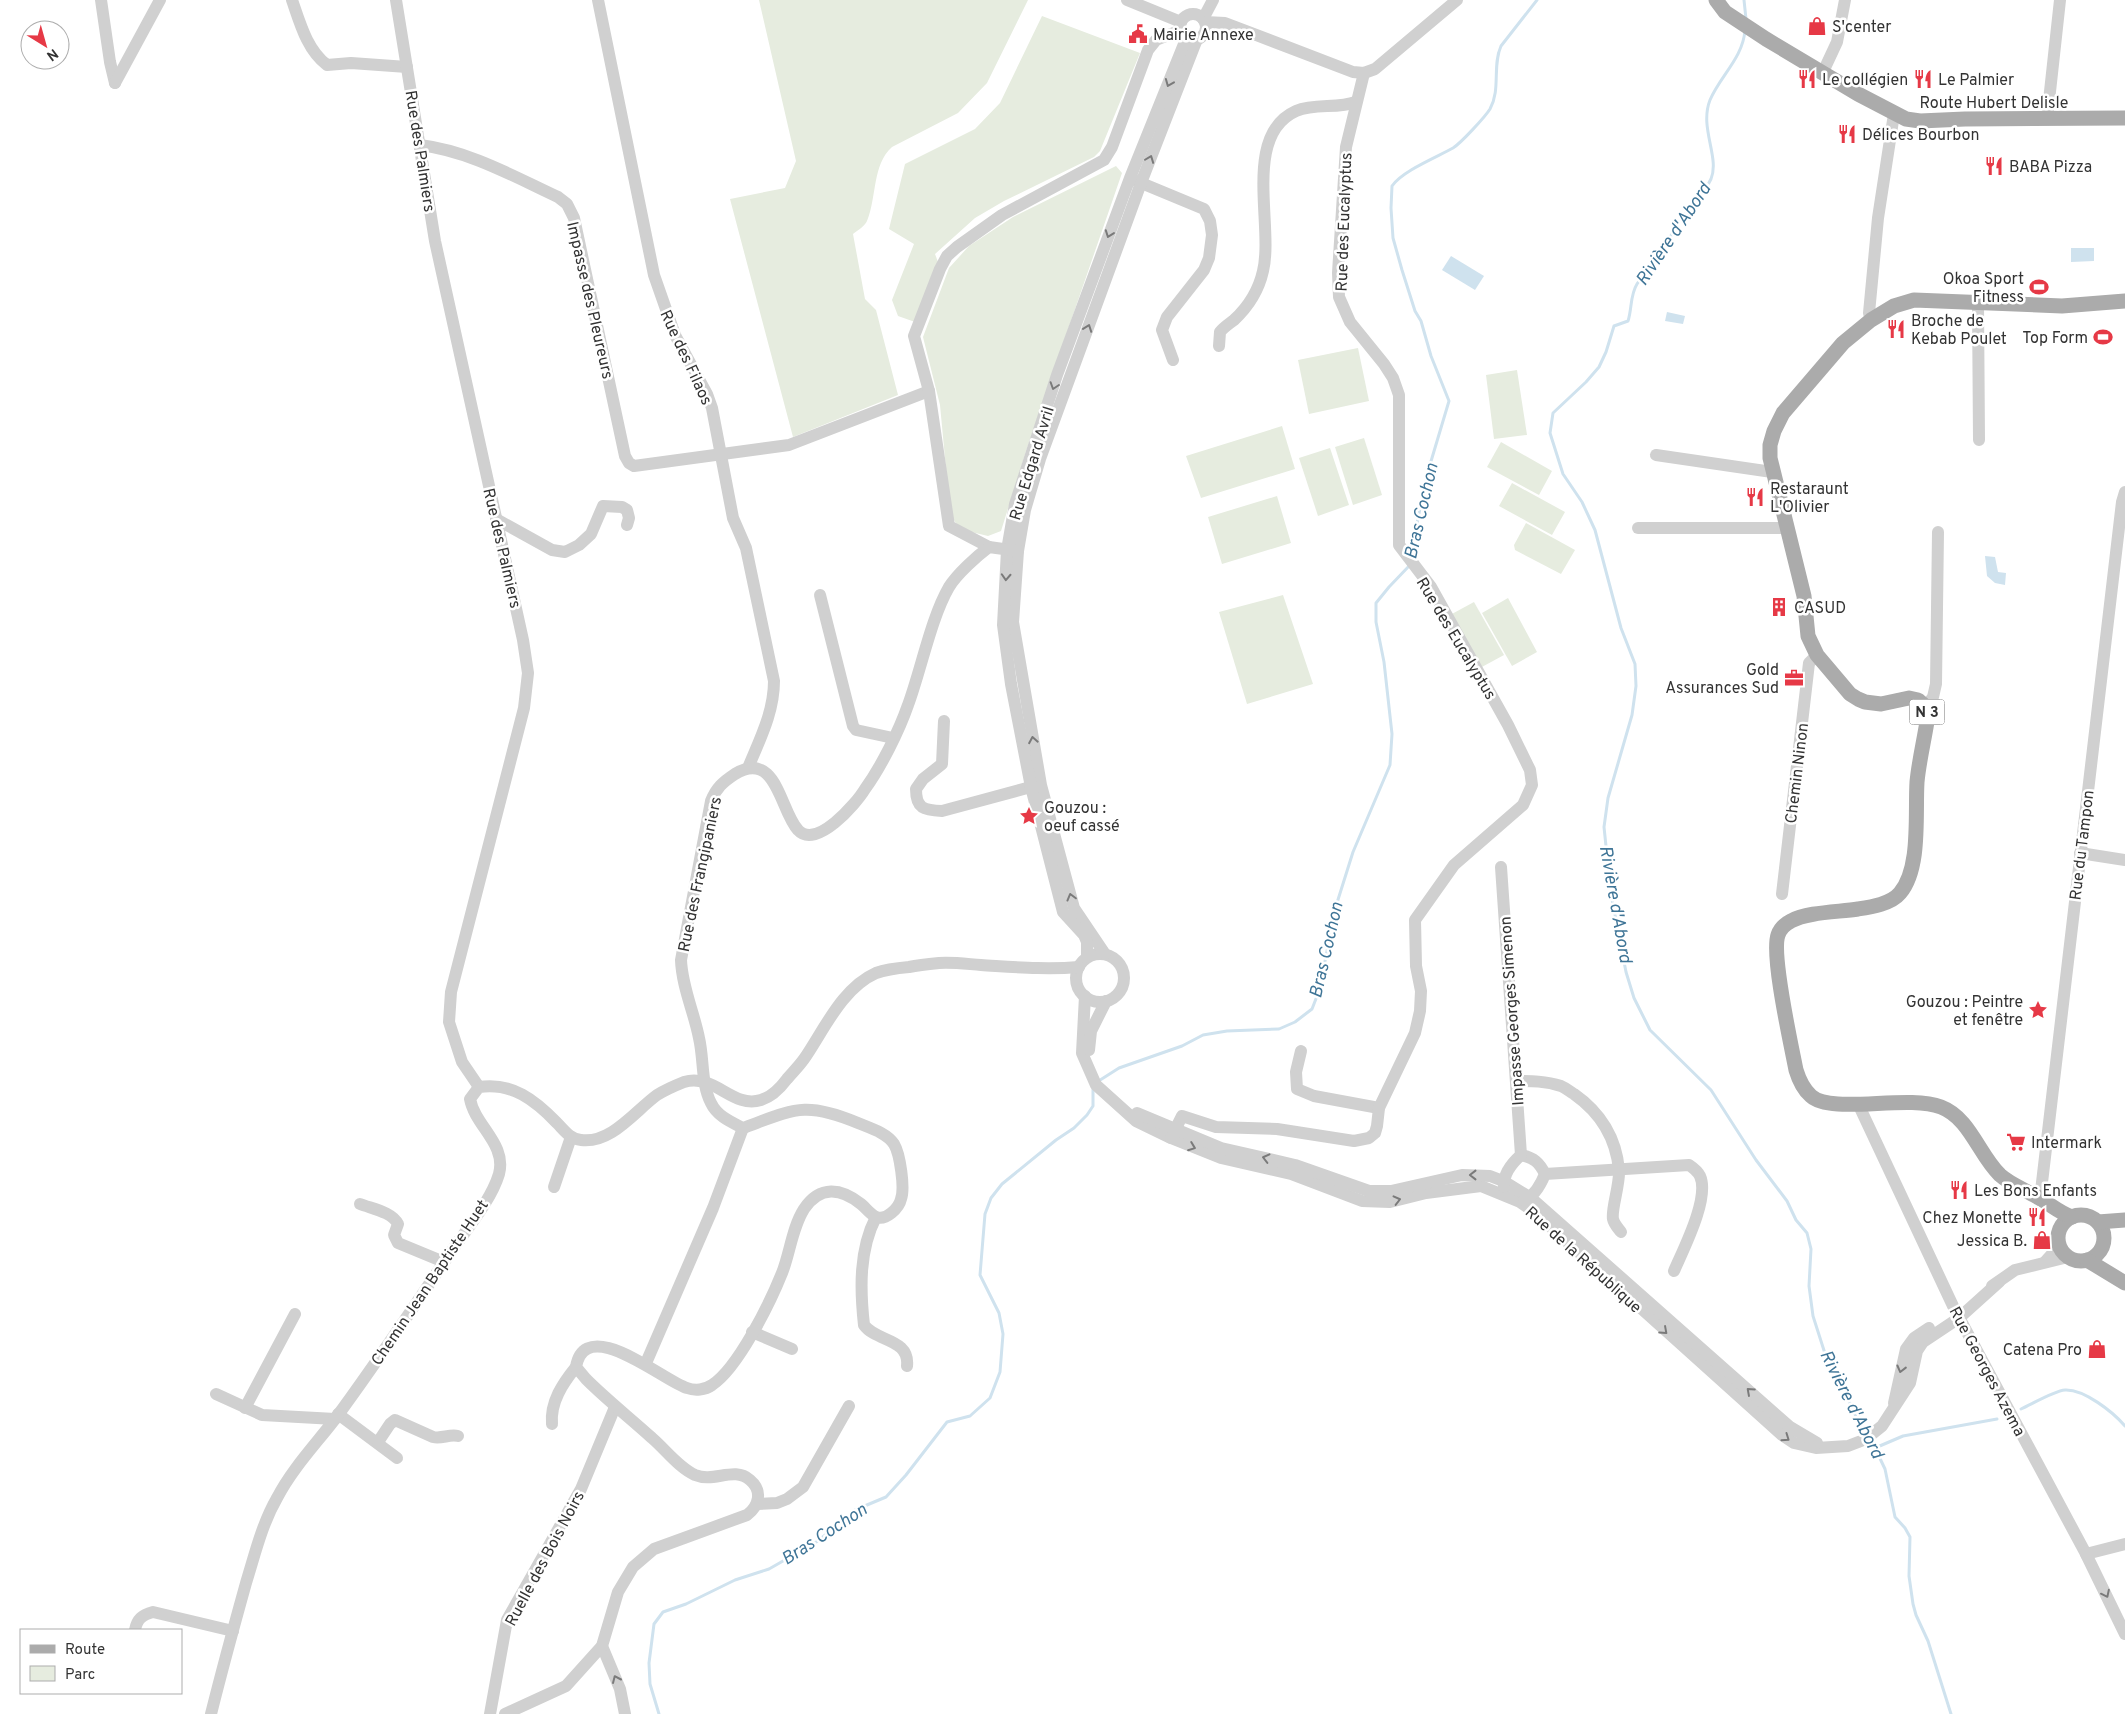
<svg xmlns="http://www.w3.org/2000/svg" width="2125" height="1714" font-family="Overpass,sans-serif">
<rect width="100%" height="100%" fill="#fff"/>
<!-- green -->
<g fill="#e6ecdf">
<path d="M759,0H1028L987,83L958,113L892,147C872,165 877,197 867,221C865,226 858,230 853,234L865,299L876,310L898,395L793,437L730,199L785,188L796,161Z"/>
<polygon points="1042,16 1140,53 1100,151 1094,157 1004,201 975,218 935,254 938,262 915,322 898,316 892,300 914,244 889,229 905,164 975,129 1000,103"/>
<polygon points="1116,166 1122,173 1026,451 1001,531 988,536 963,530 955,522 950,511 940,405 923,337 949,268 969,246 1013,217"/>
<polygon points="1358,348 1369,401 1309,414 1298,360"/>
<polygon points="1517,370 1527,435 1494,439 1486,375"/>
<polygon points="1282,426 1295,469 1201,498 1186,456"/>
<polygon points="1364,438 1382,495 1353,505 1335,447"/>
<polygon points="1501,442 1552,471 1539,495 1487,467"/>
<polygon points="1330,448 1349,505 1318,516 1299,458"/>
<polygon points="1512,483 1565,512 1552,535 1499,506"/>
<polygon points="1277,496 1291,543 1222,564 1208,517"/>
<polygon points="1526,523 1575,550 1561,574 1515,550 1514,545"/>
<polygon points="1283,595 1313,684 1247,704 1219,612"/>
<polygon points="1508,598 1537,652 1512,666 1482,613"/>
<polygon points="1474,602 1504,655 1480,668 1450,615"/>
</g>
<!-- water -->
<g fill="#cfe2ee">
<polygon points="2071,248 2094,248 2094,261 2071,262"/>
<polygon points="1451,256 1484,276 1475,290 1442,270"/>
<polygon points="1667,312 1685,316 1683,324 1665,321"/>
<polygon points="1985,556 1995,557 1998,572 2006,573 2005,585 1995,583 1987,576"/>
</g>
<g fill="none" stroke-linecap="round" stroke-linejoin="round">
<!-- stream -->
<g stroke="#cfe2ee" stroke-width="3">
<polyline points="1744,0 1746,19"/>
<path d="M1745,30C1743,58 1720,76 1710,100C1699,128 1720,157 1711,179C1704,194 1691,205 1682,218C1674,229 1669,240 1662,251C1654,262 1644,273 1637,284C1630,295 1632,309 1628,321L1614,326L1606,352L1599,367L1586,382L1553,413L1550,433L1563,474L1582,502L1595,530L1621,628L1635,664L1636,686L1632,715L1608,798L1604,827L1611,894L1626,972L1634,998L1650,1030L1711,1090L1756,1160L1787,1201L1796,1220L1807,1233L1811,1249L1809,1286L1813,1316L1828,1363L1842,1386L1865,1436"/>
<path d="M1411,554L1426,478L1449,401L1431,356L1421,321L1415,311L1402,270L1393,238L1391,208L1392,186C1402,171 1437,157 1453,148C1461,143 1485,117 1490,109C1501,89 1492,66 1501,46L1537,0"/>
<polyline points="1097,1082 1119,1068 1182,1046 1203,1035 1227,1031 1279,1029 1295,1022 1312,1009 1319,991 1336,906 1353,852 1390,765 1392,734 1384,662 1376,622 1376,603 1389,587 1410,565"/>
<path d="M2021,1409C2032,1404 2054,1391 2065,1390C2084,1389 2113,1412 2125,1426"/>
<polyline points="1869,1441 1875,1448 1885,1469 1895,1517 1905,1528 1910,1537 1909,1576 1913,1604 1916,1615 1928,1641 1951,1714"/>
<polyline points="1875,1448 1903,1436 1997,1419"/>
<polyline points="659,1714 650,1684 649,1663 654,1624 663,1612 686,1604 735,1580 769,1569 818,1541 855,1510 886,1497 906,1475 947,1422 970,1416 990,1398 1000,1372 1003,1334 999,1313 980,1275 985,1214 991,1198 1002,1184 1056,1140 1074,1128 1087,1115 1093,1106 1093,1089"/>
</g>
<!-- minor -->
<g stroke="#d0d0d0" stroke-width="12">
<polyline points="101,0 110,62 115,83"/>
<path d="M292,0C300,23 307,50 327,65L351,63L407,67"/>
<polyline points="396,0 435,241 523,640 528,673 524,708 451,992 449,1022 462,1062 479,1087"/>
<path d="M598,0L654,275L675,335L707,394L712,408L733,518L746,548L774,681C774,712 760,739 748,768"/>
<polyline points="1127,0 1181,22"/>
<circle cx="1193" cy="27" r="13"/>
<polyline points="1203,19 1213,0"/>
<polyline points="1205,22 1225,23 1353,72 1364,73 1375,69 1457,0"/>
<polyline points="1823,72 1837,42 1845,0"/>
<polyline points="115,83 160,0"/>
<polyline points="2047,119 2060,0"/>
<path d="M420,145C469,151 513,176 558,197L567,204L574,218L625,456L629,463L634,466L789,445L929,391"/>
<polyline points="1134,180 1204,209 1210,221 1212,235 1209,258 1204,270 1167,317 1162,330 1173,360"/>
<polyline points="1978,303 1979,440"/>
<polyline points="1871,320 1869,313 1878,218 1894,114"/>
<path d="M1219,346L1220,332C1224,327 1229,324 1234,320C1248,307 1259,289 1263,271C1274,226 1242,135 1296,111C1315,103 1337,109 1356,102"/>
<polyline points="1656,455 1772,472"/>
<polyline points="496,519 552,550 565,552 579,545 591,534 603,506 622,507 627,510 629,518 627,525"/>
<polyline points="1638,528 1788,528"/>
<polyline points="989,547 949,526 929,391 914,336 940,269 947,256 957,247 1002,215 1104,160 1112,147 1148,50 1156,40 1181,30"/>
<polyline points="820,595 853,726 856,730 893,738"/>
<polyline points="1926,707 1933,697 1936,684 1938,532"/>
<path d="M944,721L942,764L923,779L916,789C916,809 924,810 942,811L1038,785"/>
<polyline points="2080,853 2125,860"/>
<polyline points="1501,867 1521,1155"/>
<polyline points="1782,894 1809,663 1817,655"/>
<circle cx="1100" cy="978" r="24"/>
<polyline points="1105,954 1074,908 1041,785 1013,622 1018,551 1025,510 1040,459 1141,183 1197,39"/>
<polyline points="1087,957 1087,942 1084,935 1063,912 1031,787 1011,684 1003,625 1007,550 1015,504 1057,375 1130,178 1184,44 1185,37"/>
<polyline points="1085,996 1082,1053 1096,1085 1136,1121 1171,1138 1221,1158 1291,1174 1362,1201 1390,1202 1426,1193 1481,1186 1520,1202 1533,1211 1782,1435 1794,1443 1816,1448 1848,1446 1861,1441 1872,1434 1882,1426 1910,1383 1917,1351 1923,1342 1959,1318 1999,1282"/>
<polyline points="1089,1050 1091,1031 1106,1001"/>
<polyline points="1301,1051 1296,1072 1297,1089 1314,1096 1379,1108"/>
<path d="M1516,1081C1531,1081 1546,1081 1561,1086C1566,1088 1570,1092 1574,1094C1601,1113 1616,1137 1619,1170C1620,1185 1611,1209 1613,1219C1614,1224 1618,1228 1621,1232"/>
<polyline points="1860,1103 1861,1110 1953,1306 2086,1554 2125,1634"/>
<polyline points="1137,1113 1221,1148 1295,1165 1369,1191 1391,1191 1462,1175 1490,1176 1503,1181 1531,1198 1790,1427 1817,1443"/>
<polyline points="1171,1138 1182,1116 1216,1127 1277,1129 1354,1141 1369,1138 1375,1133 1377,1126 1379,1108 1415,1033 1420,1011 1421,991 1416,966 1415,920 1454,865 1523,805 1532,785 1530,770 1508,725 1431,587 1399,545 1399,395 1393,378 1384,364 1350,322 1339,297 1338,273 1346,147 1364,73"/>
<path d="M1521,1155C1534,1158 1539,1162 1545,1174C1541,1184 1535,1196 1524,1200"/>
<path d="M1545,1174L1689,1165C1692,1167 1698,1172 1700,1176C1710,1198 1683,1250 1674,1271"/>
<polyline points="554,1187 571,1137"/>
<path d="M1504,1187C1503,1175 1512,1163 1521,1155"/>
<polyline points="2038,1197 2041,1191 2122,502 2125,492"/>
<path d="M360,1204C373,1209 392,1212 398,1224L394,1235L398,1243L444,1262"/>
<path d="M876,1217C859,1250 860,1289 864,1325C876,1342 910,1338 907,1366"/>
<polyline points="2045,1262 2060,1245"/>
<polyline points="1992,1286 2015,1270 2068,1257"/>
<polyline points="752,1332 792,1349"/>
<polyline points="646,1363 713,1208 743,1128"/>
<polyline points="216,1394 262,1415 335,1419"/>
<polyline points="1894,1403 1906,1349 1914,1338 1929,1328"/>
<polyline points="245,1408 295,1314"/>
<polyline points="338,1414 397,1458"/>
<path d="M552,1424C550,1402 563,1383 576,1367"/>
<path d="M378,1442L390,1424L395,1420L433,1437C442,1439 449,1434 458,1436"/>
<polyline points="757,1504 777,1503 787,1499 803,1487 849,1406"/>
<polyline points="2086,1554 2125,1544"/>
<path d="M135,1630C137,1619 142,1615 153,1612L233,1631"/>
<polyline points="602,1646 620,1689 625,1714"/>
<path d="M211,1714C222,1670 234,1626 246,1583C255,1554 262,1524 277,1498C292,1469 315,1445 335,1419C375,1365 412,1309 449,1255C465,1231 491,1201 499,1174C507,1144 475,1126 470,1099L479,1087C512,1082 535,1100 557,1123C564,1130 570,1139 581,1140C611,1144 635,1111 657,1095C665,1090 674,1086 684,1082C715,1073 732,1109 761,1100C771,1097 781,1087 787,1079C793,1072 799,1066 804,1059C824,1030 842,988 876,973C887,969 898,968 909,967C919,965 929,964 939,963C953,962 967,964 981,965C1014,967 1046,970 1079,967"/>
<polyline points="490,1714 507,1620 581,1489 615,1407"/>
<path d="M505,1714L566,1686L602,1646L618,1592L633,1567L654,1549L747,1515C759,1506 763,1491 750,1480C734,1466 714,1483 695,1475C678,1467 666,1450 652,1438C630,1418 607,1400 586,1379L576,1367C585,1313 665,1382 687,1388C695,1391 705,1390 712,1385C738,1368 770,1303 782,1273C790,1253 792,1228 804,1209C820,1185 841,1188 861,1204C866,1208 870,1214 876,1217C886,1221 899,1208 901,1199C905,1188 900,1154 894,1144C887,1133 870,1128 858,1123C805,1101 795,1109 743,1128C731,1122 717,1116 711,1103C701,1084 704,1059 699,1038C694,1012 682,987 681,960L711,801C716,788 723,782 735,774C777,749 780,811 798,830C816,850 856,804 865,789C881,767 899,731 908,705C921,670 931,618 949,587C957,574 977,556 989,547L1018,551"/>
</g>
<!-- major -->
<g stroke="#ababab" stroke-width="15">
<polyline points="1716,0 1725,12 1766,39 1858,94 1906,119 1920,121 1965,119 2125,118"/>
<circle cx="2081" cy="1238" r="23"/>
<path d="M2072,1217C2060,1213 2050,1204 2039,1198C2026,1190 2011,1185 2000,1175C1979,1155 1970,1118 1941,1107C1907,1094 1832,1115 1811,1096C1803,1089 1799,1080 1796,1070C1791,1044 1771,955 1778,935C1780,929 1785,924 1791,921C1807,912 1839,912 1858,909C1871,907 1891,904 1900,893C1921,868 1915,815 1917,782C1919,760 1925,737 1928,715L1926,707L1918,700L1909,698L1881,704L1865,702L1858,699L1850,694L1817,655L1808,636L1804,596L1770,458V445L1774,431L1783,413L1843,343L1871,320L1894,306L1914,300L2062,306L2125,301"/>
<polyline points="2098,1222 2125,1220"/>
<polyline points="2087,1260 2125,1283"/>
</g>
</g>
<!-- one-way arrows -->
<defs><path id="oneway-chevron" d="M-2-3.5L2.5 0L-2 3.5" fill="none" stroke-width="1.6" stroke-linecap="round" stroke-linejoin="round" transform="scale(1.25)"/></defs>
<g stroke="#7a7a7a">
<use href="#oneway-chevron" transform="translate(1169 83) rotate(112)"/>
<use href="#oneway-chevron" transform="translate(1150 159) rotate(-69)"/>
<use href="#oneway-chevron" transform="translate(1109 234) rotate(110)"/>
<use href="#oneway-chevron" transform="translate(1088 328) rotate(-70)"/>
<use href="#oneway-chevron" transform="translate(1054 386) rotate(108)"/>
<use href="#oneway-chevron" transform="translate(1006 577) rotate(93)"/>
<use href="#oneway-chevron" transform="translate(1033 740) rotate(-100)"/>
<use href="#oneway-chevron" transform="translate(1071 897) rotate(-105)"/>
<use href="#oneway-chevron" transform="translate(1192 1147) rotate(21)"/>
<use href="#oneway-chevron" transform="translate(1266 1158) rotate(-166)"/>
<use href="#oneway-chevron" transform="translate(1473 1175) rotate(-180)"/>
<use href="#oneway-chevron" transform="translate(1397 1200) rotate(-14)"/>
<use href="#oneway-chevron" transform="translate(1664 1331) rotate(42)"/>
<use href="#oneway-chevron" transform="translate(1901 1369) rotate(104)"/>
<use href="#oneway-chevron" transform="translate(1750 1391) rotate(-138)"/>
<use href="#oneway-chevron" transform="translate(1786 1438) rotate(35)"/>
<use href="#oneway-chevron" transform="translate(2106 1594) rotate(64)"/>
<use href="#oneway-chevron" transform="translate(616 1679) rotate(-114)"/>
</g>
<!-- icons -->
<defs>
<g id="shop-bare" transform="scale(1.5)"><path d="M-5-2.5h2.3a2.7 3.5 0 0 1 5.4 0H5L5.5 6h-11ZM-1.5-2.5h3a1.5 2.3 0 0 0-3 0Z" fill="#e63946" stroke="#fff" stroke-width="2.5" paint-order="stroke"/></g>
<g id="civic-bare" transform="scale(1.5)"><path d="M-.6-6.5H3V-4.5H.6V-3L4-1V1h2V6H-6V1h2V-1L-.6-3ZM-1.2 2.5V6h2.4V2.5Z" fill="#e63946" stroke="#fff" stroke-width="2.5" paint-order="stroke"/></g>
<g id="restaurant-bare" transform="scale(1.5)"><path d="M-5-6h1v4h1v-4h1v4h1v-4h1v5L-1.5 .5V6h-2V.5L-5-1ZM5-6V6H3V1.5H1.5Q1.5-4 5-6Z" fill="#e63946" stroke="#fff" stroke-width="2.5" paint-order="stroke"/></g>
<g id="stadium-bare" transform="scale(1.5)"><path d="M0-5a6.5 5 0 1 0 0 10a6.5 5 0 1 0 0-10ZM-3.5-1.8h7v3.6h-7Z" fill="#e63946" stroke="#fff" stroke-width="2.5" paint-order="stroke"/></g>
<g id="building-bare" transform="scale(1.5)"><path d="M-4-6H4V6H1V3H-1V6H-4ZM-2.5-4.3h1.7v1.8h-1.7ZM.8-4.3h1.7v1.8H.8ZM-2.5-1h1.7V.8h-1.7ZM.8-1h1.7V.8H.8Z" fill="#e63946" stroke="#fff" stroke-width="2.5" paint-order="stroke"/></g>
<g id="office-bare" transform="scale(1.5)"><path d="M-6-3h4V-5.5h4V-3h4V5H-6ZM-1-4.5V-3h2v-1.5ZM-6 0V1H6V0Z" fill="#e63946" stroke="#fff" stroke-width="2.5" paint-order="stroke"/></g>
<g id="sight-bare" transform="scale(1.5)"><path d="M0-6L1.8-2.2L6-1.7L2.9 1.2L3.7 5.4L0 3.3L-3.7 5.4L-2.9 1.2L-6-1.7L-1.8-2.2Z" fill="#e63946" stroke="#fff" stroke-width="2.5" paint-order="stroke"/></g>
<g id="supermarket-bare" transform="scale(1.5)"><path d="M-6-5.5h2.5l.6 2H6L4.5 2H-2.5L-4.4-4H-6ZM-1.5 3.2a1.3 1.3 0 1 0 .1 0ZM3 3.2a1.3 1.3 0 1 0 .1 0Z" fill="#e63946" stroke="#fff" stroke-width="2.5" paint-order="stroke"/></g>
</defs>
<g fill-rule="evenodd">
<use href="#shop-bare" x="1817" y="26"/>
<use href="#civic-bare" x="1138" y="34"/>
<use href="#restaurant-bare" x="1807" y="79"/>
<use href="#restaurant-bare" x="1923" y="79"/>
<use href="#restaurant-bare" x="1847" y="134"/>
<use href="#restaurant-bare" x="1994" y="166"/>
<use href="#stadium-bare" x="2039" y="287"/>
<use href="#restaurant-bare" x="1896" y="329"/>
<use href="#stadium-bare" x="2103" y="337"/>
<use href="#restaurant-bare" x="1755" y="497"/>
<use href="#building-bare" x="1779" y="607"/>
<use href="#office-bare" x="1794" y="678"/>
<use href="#sight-bare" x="1029" y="816"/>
<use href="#sight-bare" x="2038" y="1010"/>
<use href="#supermarket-bare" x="2016" y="1142"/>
<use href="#restaurant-bare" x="1959" y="1190"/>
<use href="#restaurant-bare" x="2037" y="1217"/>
<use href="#shop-bare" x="2042" y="1240"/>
<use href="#shop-bare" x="2097" y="1349"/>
</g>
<g text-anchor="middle" stroke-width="5" stroke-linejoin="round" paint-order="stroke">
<!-- shield labels -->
<rect fill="#fff" stroke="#707070" stroke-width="1" x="1909.5" y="699.5" width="35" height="25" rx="4"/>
<g font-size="15" font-weight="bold" fill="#333">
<text x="1927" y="717">N 3</text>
</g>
<!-- poi labels -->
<g font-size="16" fill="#333" stroke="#fff" text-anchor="start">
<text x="1832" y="32">S'center</text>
<text x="1153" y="40">Mairie Annexe</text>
<text x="1822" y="85">Le collégien</text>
<text x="1938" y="85">Le Palmier</text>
<text x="1862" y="140">Délices Bourbon</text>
<text x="2009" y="172">BABA Pizza</text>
<text x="2024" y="284" text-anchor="end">Okoa Sport<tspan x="2024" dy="18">Fitness</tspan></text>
<text x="1911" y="326">Broche de<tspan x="1911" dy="18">Kebab Poulet</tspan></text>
<text x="2088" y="343" text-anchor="end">Top Form</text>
<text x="1770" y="494">Restaraunt<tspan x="1770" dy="18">L'Olivier</tspan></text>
<text x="1794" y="613">CASUD</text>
<text x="1779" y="675" text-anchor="end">Gold<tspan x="1779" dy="18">Assurances Sud</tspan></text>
<text x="1044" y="813">Gouzou :<tspan x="1044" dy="18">oeuf cassé</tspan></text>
<text x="2023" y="1007" text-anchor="end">Gouzou : Peintre<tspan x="2023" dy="18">et fenêtre</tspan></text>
<text x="2031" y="1148">Intermark</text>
<text x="1974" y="1196">Les Bons Enfants</text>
<text x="2022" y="1223" text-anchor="end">Chez Monette</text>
<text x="2027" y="1246" text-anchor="end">Jessica B.</text>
<text x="2082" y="1355" text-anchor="end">Catena Pro</text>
</g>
<!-- street labels -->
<g font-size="16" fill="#333" stroke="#fff">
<text x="1994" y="108">Route Hubert Delisle</text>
<text transform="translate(421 151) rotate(81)" y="6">Rue des Palmiers</text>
<text transform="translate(1343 222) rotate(-88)" y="6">Rue des Eucalyptus</text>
<text transform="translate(591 300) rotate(77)" y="6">Impasse des Pleureurs</text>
<text transform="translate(687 357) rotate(65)" y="6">Rue des Filaos</text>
<text transform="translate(1031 463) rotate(-73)" y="6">Rue Edgard Avril</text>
<text transform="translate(503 548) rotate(77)" y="6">Rue des Palmiers</text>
<text transform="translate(1457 638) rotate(59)" y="6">Rue des Eucalyptus</text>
<text transform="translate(1796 773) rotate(-83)" y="6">Chemin Ninon</text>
<text transform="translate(2081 845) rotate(-83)" y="6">Rue du Tampon</text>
<text transform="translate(699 874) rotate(-78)" y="6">Rue des Frangipaniers</text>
<text transform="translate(1511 1011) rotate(-94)" y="6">Impasse Georges Simenon</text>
<text transform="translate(1584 1259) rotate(42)" y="6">Rue de la République</text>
<text transform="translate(429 1282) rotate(-56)" y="6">Chemin Jean Baptiste Huet</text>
<text transform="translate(1988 1371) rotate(62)" y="6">Rue Georges Azema</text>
<text transform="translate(544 1558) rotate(-62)" y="6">Ruelle des Bois Noirs</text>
</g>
<!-- water labels -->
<g font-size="18" font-style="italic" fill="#3f7597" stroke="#fff">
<text transform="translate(1673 234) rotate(-56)" y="6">Rivière d'Abord</text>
<text transform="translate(1421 511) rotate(-77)" y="6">Bras Cochon</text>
<text transform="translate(1616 904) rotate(80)" y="6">Rivière d'Abord</text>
<text transform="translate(1326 950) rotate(-77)" y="6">Bras Cochon</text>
<text transform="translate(1852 1404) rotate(63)" y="6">Rivière d'Abord</text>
<text transform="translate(824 1534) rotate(-33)" y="6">Bras Cochon</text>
</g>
</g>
<!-- legend -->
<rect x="20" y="1629" width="162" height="65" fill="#ffffff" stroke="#adadad"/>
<rect x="30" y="1645" width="25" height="8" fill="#ababab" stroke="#adadad"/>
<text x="65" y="1654" font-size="15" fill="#333333">Route</text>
<rect x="30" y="1666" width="25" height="15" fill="#e6ecdf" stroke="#adadad"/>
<text x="65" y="1679" font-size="15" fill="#333333">Parc</text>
<!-- north arrow -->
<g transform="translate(45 45) rotate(143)"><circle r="24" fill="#ffffff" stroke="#adadad"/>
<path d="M0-4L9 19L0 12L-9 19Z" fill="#e63946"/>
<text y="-8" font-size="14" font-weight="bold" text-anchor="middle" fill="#333333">N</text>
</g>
</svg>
